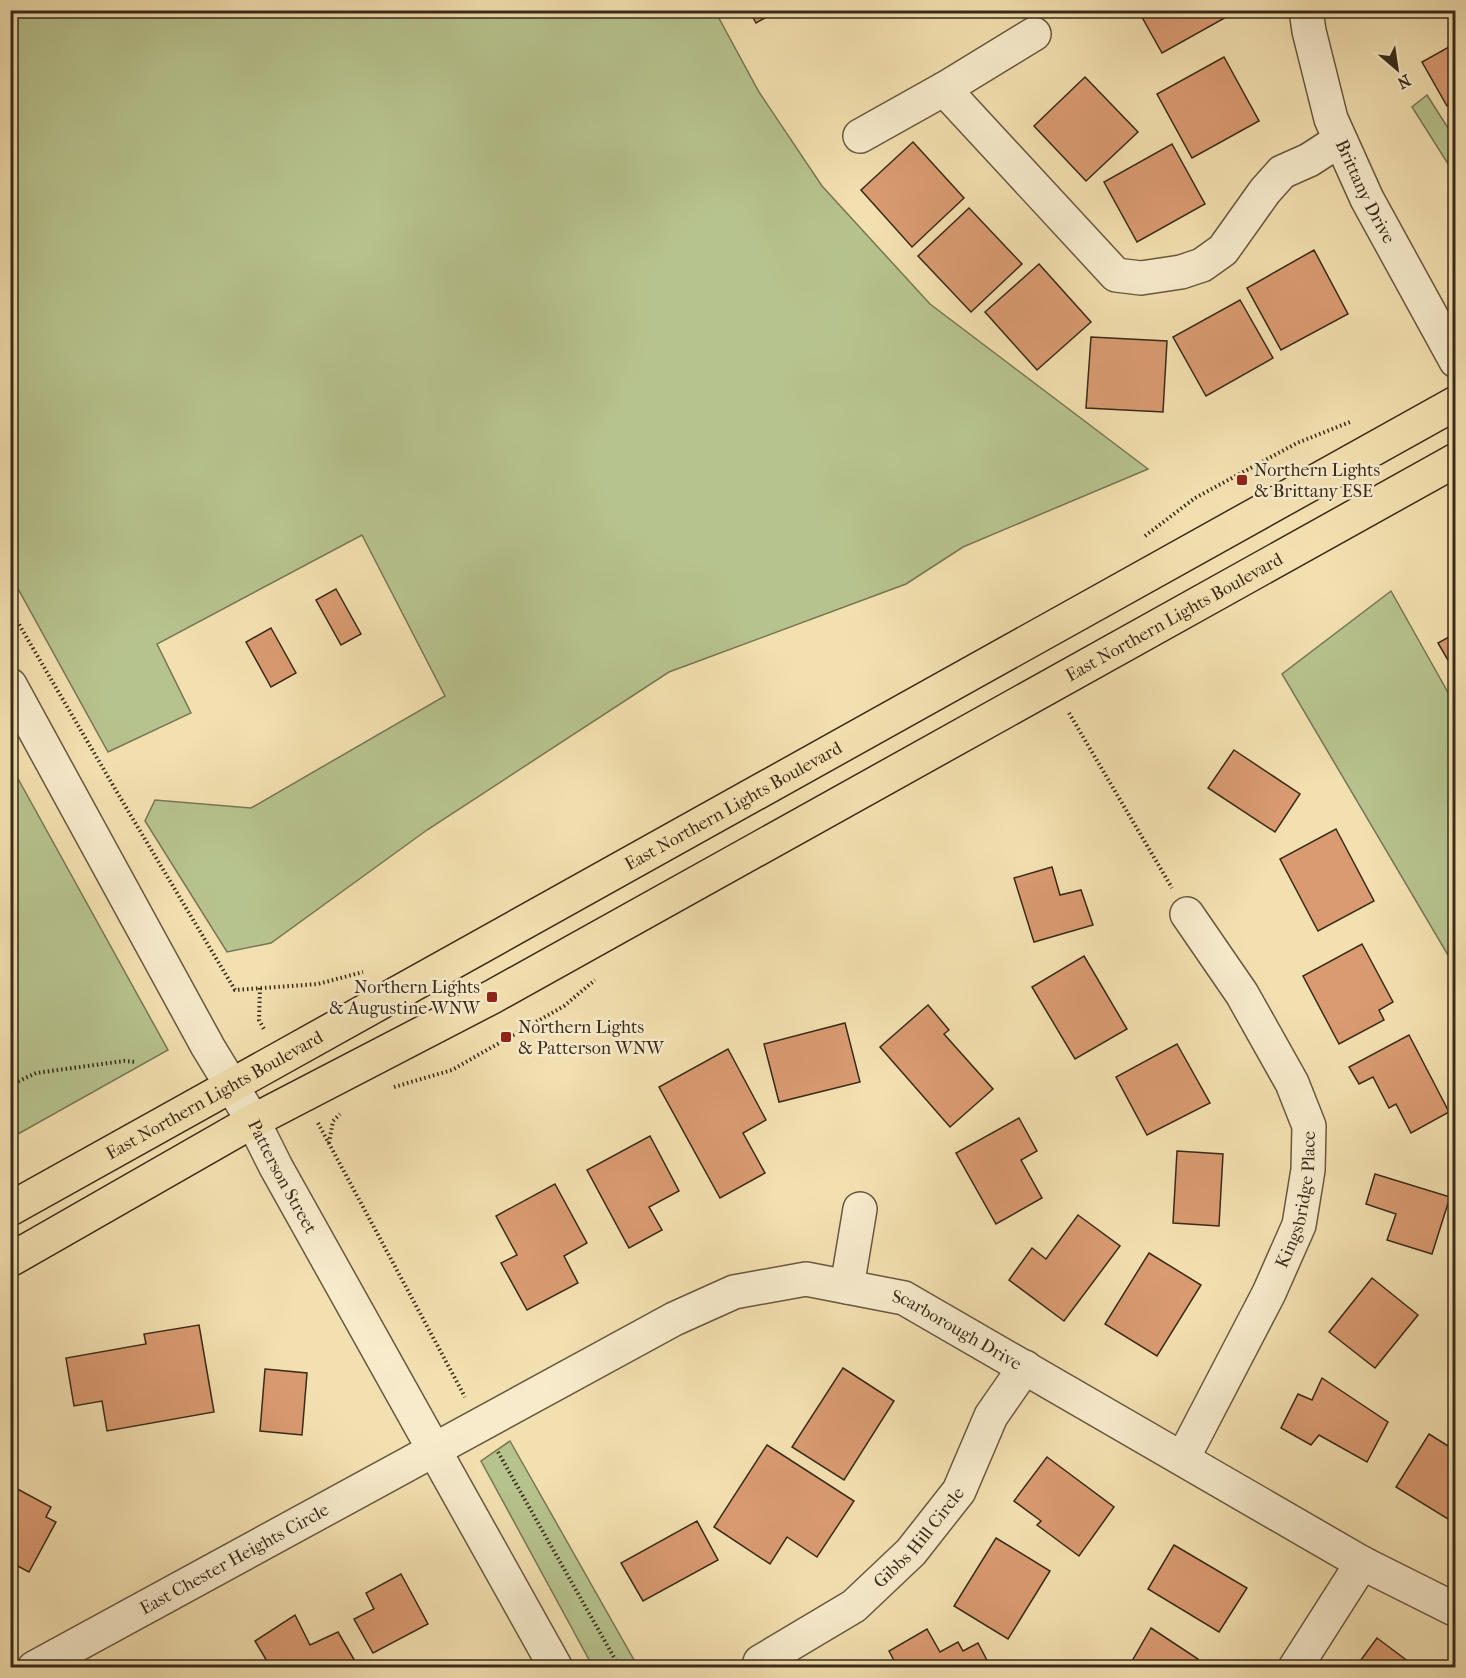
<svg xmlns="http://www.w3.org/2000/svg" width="1466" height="1678" font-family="'IM FELL French Canon',serif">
<rect width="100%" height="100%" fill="#f3e0b0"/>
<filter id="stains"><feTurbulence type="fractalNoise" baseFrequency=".00333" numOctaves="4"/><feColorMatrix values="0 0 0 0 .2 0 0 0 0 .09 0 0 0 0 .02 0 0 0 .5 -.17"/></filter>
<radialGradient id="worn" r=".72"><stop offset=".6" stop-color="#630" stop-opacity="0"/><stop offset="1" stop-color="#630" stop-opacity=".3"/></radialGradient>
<!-- green -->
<g fill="#b7c38e" stroke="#787654" stroke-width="1.5">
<polygon points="10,11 715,11 759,92 822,186 930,304 1148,469 963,547 906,584 669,672 427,830 271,943 227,952 145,821 155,800 251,808 445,696 362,535 157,644 191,713 108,752 11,576"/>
<polygon points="1427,95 1455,139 1455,175 1412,107"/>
<polygon points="1391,591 1455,705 1455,967 1282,674"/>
<polygon points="11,766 168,1050 11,1138"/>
<polygon points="510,1441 638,1667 593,1667 481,1461"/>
</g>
<!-- building -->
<g fill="#da9b71" stroke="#392a1a" stroke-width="1.5">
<polygon points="749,10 779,10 756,23"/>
<polygon points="1138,10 1227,10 1230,15 1162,53"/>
<polygon points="1456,43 1456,114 1450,104 1447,106 1422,62"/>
<polygon points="1224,57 1259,121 1192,158 1157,94"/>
<polygon points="1085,77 1138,132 1086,181 1034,126"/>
<polygon points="913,142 964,198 912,247 861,190"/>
<polygon points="1172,144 1205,204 1137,242 1104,182"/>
<polygon points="969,208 1022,264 971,312 918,256"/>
<polygon points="1314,250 1348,314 1281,350 1247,288"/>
<polygon points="1039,264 1091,322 1037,370 985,312"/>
<polygon points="1240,300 1273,358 1206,396 1173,337"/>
<polygon points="1091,337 1167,341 1163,412 1086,408"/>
<polygon points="336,589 361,634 341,645 316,600"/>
<polygon points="271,628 296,673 271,687 246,642"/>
<polygon points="1456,633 1456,674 1438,643"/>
<polygon points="1234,750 1300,794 1275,832 1208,788"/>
<polygon points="1336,829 1374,901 1318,931 1280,859"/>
<polygon points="1052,867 1060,895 1081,890 1093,925 1034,942 1014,878"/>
<polygon points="1362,944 1393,1002 1379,1010 1384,1020 1339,1044 1303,976"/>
<polygon points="1084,956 1127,1029 1075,1059 1032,987"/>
<polygon points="928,1005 949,1030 944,1034 993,1089 950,1127 880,1047"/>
<polygon points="845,1023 860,1082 779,1102 764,1044"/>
<polygon points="1409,1035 1449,1112 1411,1133 1396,1104 1389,1108 1373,1077 1359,1084 1349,1067"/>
<polygon points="1177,1044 1210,1103 1147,1135 1116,1077"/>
<polygon points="728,1049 766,1120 743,1133 765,1173 720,1198 659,1087"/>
<polygon points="1019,1118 1037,1151 1021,1160 1042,1198 996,1224 956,1153"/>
<polygon points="650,1136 679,1191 649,1207 662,1230 629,1248 587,1170"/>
<polygon points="1177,1151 1223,1154 1219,1226 1173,1223"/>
<polygon points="1375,1174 1450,1197 1432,1254 1387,1240 1396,1214 1366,1204"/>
<polygon points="555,1184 587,1243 564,1256 578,1283 527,1310 501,1263 517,1255 496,1216"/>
<polygon points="1078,1215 1120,1246 1064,1321 1009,1280 1032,1248 1046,1259"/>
<polygon points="1149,1253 1201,1285 1157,1356 1105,1324"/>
<polygon points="1372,1278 1418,1315 1375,1368 1329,1332"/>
<polygon points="199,1325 214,1412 107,1431 102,1401 74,1406 66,1358 146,1344 144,1334"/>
<polygon points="843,1368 894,1401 844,1480 792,1447"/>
<polygon points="265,1369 307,1373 302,1435 260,1431"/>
<polygon points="1322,1378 1388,1422 1367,1462 1319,1435 1311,1445 1281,1428 1298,1394 1312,1400"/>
<polygon points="1429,1434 1456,1451 1456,1524 1396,1487"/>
<polygon points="767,1445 854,1501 817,1557 787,1537 770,1564 714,1527"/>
<polygon points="1047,1457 1114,1507 1079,1556 1037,1525 1041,1521 1014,1501"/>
<polygon points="10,1485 51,1507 46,1517 56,1522 29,1572 10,1562"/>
<polygon points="697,1521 718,1560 643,1601 621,1563"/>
<polygon points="996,1538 1050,1571 1008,1639 954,1606"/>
<polygon points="1174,1545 1247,1588 1219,1632 1148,1589"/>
<polygon points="401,1574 428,1624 373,1653 354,1619 374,1609 366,1593"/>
<polygon points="295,1615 310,1645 338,1632 359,1668 271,1668 255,1641"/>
<polygon points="1151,1628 1198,1659 1193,1668 1128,1668"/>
<polygon points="927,1629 940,1652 958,1642 963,1651 978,1643 991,1668 898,1668 889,1651"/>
<polygon points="1377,1638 1417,1668 1355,1668"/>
</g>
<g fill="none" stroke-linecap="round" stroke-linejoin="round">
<!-- minor casing -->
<g stroke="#685840" stroke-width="36">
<g id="minor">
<path id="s1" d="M1306,10L1309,31L1331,119L1367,199L1456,361"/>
<polyline points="944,89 1116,275 1141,278 1181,272 1202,265 1223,250 1265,191 1282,172 1309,160 1340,140"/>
<polyline points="860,136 944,89 1034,34"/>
<path id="s2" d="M10,685L208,1047L253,1121L276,1167L556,1668"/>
<polyline points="847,1287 860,1209"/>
<path id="s3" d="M1183,1458L1269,1293L1299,1225L1308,1170L1309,1126L1292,1083L1242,994L1187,914"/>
<path id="s4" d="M760,1662L854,1606L911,1552L959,1491L991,1416L1025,1367"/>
<path id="s5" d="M34,1668L674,1319L734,1292L806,1279L904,1298L1362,1563L1456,1610"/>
<polyline points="1295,1668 1362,1563"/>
</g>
</g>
<!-- major casing -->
<g stroke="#392a1a" stroke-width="36">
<g id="major">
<path id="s6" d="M10,1209L1456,403"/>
<path id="s7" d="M10,1260L253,1121L492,997L1456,460"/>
</g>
</g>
<!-- path -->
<g stroke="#392a1a" stroke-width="4" stroke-dasharray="1.5 3" stroke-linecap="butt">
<polyline points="1145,536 1195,498 1297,443 1350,422"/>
<polyline points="10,609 121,799 235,990 318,984 363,972"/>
<polyline points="1069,713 1172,888"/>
<polyline points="260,988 259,1020 265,1031"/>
<polyline points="10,1085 36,1073 124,1061 137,1062"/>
<polyline points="394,1087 452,1070 564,1006 595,980"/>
<polyline points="318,1123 465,1397"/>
<polyline points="329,1143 333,1121 340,1114"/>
<polyline points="498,1452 620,1668"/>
</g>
<!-- minor -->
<use href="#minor" stroke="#f7ebcc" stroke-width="33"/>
<!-- major -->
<use href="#major" stroke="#f3e0b0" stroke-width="33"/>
</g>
<!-- markers -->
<g fill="#8f2418" stroke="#f7ebcc" stroke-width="2">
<rect x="1236" y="474" width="12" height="12" rx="3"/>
<rect x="486" y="991" width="12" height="12" rx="3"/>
<rect x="500" y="1031" width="12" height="12" rx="3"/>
</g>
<g text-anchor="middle" stroke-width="5" stroke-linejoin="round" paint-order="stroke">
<!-- street labels -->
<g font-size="18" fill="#392a1a" stroke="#f7ebcc">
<text dy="6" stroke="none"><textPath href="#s1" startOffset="192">Brittany Drive</textPath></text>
<text dy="6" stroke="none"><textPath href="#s7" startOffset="1330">East Northern Lights Boulevard</textPath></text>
<text dy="6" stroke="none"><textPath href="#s6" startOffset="828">East Northern Lights Boulevard</textPath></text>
<text dy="6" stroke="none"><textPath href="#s6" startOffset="234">East Northern Lights Boulevard</textPath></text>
<text dy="6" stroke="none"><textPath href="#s2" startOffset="562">Patterson Street</textPath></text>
<text dy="6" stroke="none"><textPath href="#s3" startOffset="285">Kingsbridge Place</textPath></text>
<text dy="6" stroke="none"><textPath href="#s5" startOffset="1029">Scarborough Drive</textPath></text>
<text dy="6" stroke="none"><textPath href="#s4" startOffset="204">Gibbs Hill Circle</textPath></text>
<text dy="6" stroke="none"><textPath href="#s5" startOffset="228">East Chester Heights Circle</textPath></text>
</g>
<!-- poi labels -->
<g font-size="18" fill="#392a1a" stroke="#f7ebcc" text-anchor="start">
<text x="1254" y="476">Northern Lights<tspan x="1254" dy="21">&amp; Brittany ESE</tspan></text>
<text x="480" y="993" text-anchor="end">Northern Lights<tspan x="480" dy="21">&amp; Augustine WNW</tspan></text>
<text x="518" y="1033">Northern Lights<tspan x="518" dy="21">&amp; Patterson WNW</tspan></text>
</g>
</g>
<!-- margin -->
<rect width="1466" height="1678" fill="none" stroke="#f3e0b0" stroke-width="36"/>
<rect x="12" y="12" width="1442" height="1654" fill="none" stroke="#392a1a" stroke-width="3"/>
<rect x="18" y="18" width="1430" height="1642" fill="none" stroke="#392a1a" stroke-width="1.5"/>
<!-- north arrow -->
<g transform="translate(1397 69) rotate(151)" stroke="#f7ebcc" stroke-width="4.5" paint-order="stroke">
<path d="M0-4.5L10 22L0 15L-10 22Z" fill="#392a1a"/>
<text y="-9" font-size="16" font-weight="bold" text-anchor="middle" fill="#392a1a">N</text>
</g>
<rect width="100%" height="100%" filter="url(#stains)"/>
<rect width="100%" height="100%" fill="url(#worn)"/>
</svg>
